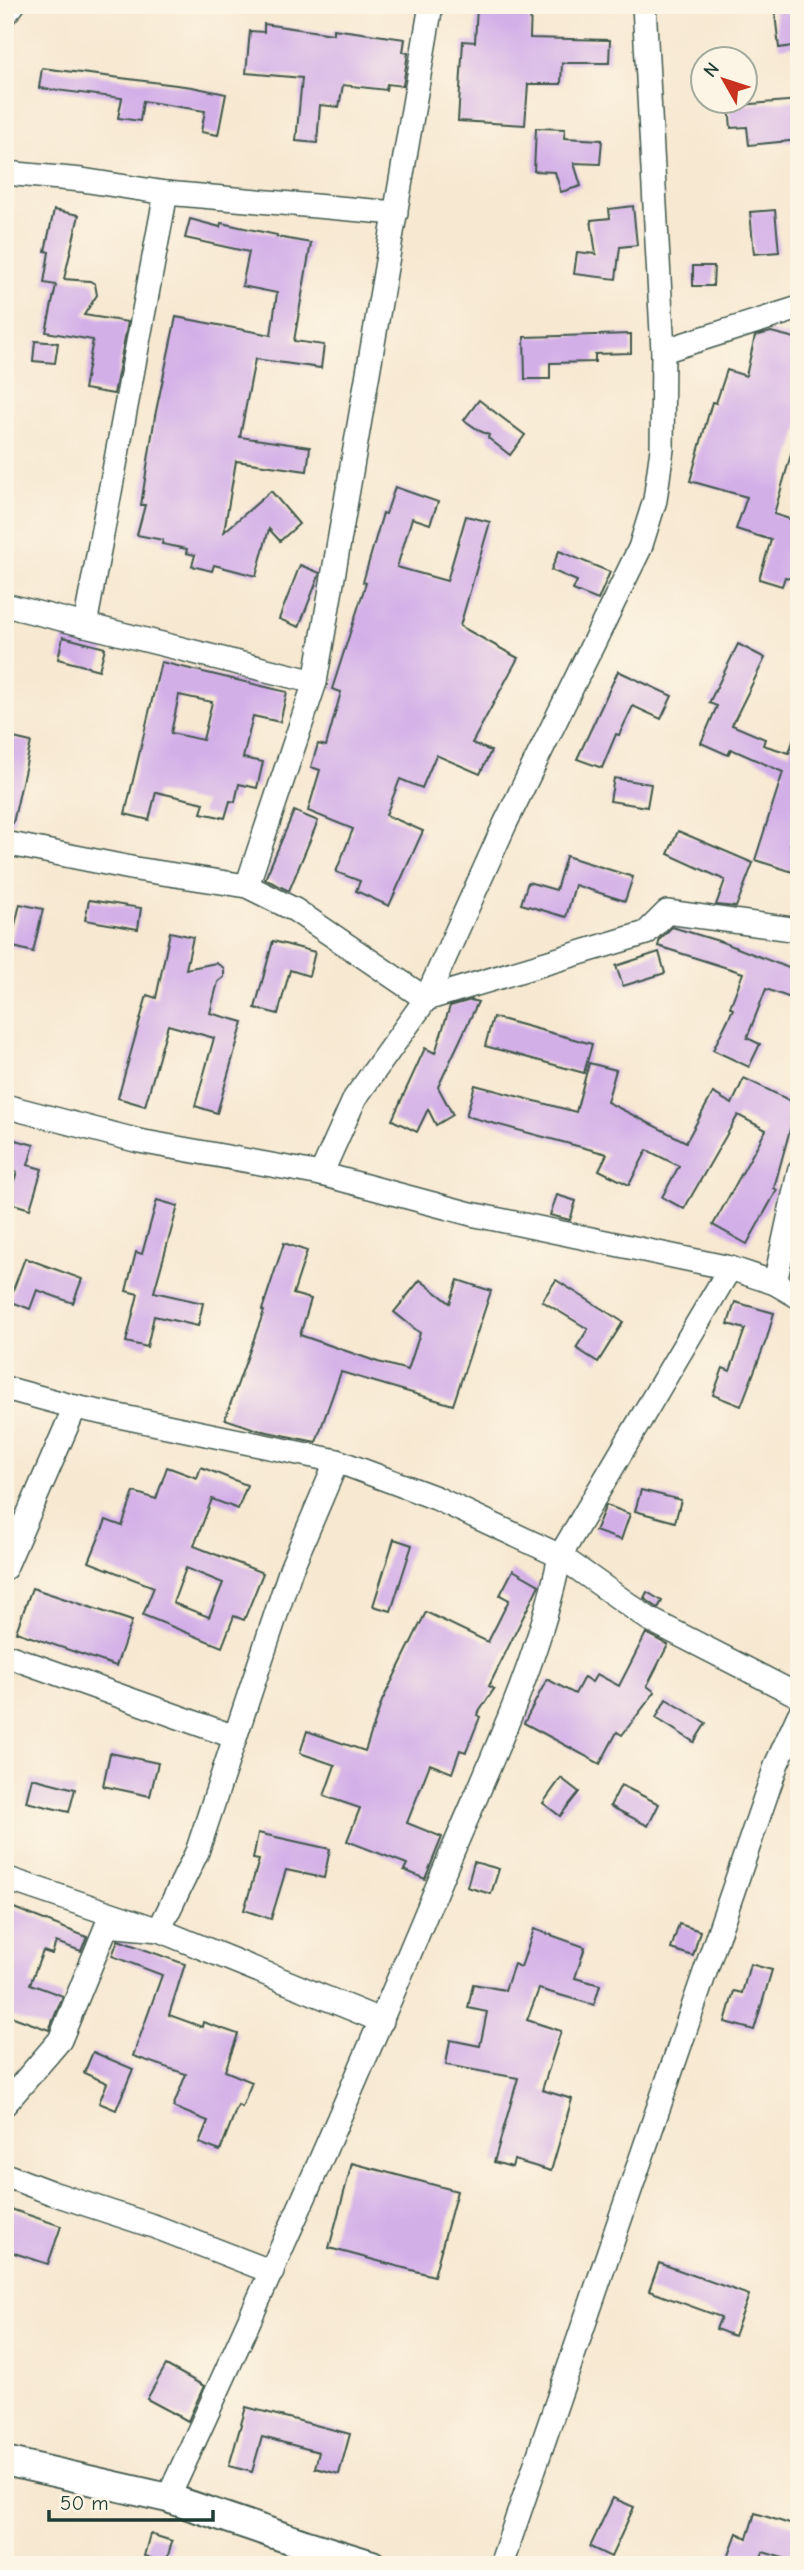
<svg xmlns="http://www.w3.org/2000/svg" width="804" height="2570" font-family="'Comic Neue',sans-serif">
<rect width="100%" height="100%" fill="#fcf5e5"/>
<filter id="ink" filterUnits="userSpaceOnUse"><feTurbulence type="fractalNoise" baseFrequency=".0143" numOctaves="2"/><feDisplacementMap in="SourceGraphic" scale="14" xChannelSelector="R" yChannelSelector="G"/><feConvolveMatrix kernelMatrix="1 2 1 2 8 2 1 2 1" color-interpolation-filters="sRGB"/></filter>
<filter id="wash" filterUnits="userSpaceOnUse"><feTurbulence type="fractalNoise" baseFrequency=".00686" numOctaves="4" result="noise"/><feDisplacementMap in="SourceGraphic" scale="28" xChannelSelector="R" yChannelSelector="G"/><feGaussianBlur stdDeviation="1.57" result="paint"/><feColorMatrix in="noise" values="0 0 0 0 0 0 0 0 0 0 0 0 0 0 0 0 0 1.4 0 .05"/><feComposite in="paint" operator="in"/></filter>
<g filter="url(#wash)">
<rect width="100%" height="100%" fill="#f7e8d1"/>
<g id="blocks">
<!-- building -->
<g fill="#d3afe8" fill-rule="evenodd">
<polygon points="513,5 531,5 530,38 610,40 609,63 562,63 561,84 528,84 525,125 458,121 463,41 475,42 477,7 513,9"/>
<polygon points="774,5 799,5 799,45 779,48"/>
<polygon points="264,24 333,34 333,29 405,39 403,52 408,53 403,86 387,84 386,90 343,85 339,107 320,105 317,143 296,141 302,78 246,73 250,31 264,32"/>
<polygon points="42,68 192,87 226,94 218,135 201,132 205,111 143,101 140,121 118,118 122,98 39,88"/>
<polygon points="799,100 799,140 749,145 747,127 731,128 729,106"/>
<polygon points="536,128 565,129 564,138 602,140 600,164 574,163 581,186 561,192 555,172 534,171"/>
<polygon points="633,206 637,245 620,247 616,279 574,274 577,252 596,254 591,220 610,218 609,209"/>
<polygon points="54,210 79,215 64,279 90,281 95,284 97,295 84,315 128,322 114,394 84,389 93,340 46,332 56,285 44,283 49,252 45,251"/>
<polygon points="775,210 779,252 754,254 750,212"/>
<polygon points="190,219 220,227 221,223 277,235 277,237 311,243 294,341 324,345 321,368 255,359 240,437 310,447 307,471 236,461 224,532 271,491 299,524 280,541 269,529 256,576 214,565 212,571 192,566 195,555 186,553 187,549 162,544 163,540 137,535 145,505 141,505 155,416 176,317 271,335 277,293 242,286 249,252 185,238"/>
<polygon points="693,266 714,266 713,286 693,286"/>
<polygon points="771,332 799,339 799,426 774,514 799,522 799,581 785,577 782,586 759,579 771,540 736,529 747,497 690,481 712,402 716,403 727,370 746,376 755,336"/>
<polygon points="631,334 631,353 595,354 595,362 550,363 550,379 525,379 524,337"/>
<polygon points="35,341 58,343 55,363 33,361"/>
<polygon points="479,400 525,435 510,455 488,438 489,435 480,431 464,420"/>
<polygon points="395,487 438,502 430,524 412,518 397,567 447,581 466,516 490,522 460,626 518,658 472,743 491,751 480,774 436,755 422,788 400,779 386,815 423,831 389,906 356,891 360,881 336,872 353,829 308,811 320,770 311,767 318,744 326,746 341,692 332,689 366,583 363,582 383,513 386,514"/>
<polygon points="559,551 610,572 598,600 573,590 577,581 551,570"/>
<polygon points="300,565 320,573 299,627 279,619"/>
<polygon points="63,637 105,648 99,670 58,659"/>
<polygon points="738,644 765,658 732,725 765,739 763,745 789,753 795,735 799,735 799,816 790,845 799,848 799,874 755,860 783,772 731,749 728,755 701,743 717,706 709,703"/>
<path d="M161,662L287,692L280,722L253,716L243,758L263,762L257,788L239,784L235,802L230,801L225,818L201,813L204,803L156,792L149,820L125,814ZM179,695L212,702L203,740L171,733Z"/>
<polygon points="618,671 672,696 661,719 633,706 619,735 616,734 602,768 577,759"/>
<polygon points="5,736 31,742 13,823 5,823"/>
<polygon points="614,778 651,784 647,807 610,801"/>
<polygon points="294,811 318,821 289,891 265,879"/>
<polygon points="678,831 753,863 736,907 716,905 725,880 668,854"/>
<polygon points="566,856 633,877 625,901 575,885 566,917 521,904 528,882 556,890"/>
<polygon points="89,900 141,908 138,929 85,920"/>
<polygon points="20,904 43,909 33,952 10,946"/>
<polygon points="672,927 722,942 799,972 799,1001 766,989 747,1038 760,1044 749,1067 713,1050 733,1009 730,1007 743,973 658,946 660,939"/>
<polygon points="170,932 193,937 186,969 216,963 224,968 224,977 218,982 210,1013 243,1022 217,1113 195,1106 214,1038 168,1025 145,1106 118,1098 147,995 156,998"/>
<polygon points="273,941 315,952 309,976 290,970 278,1014 255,1008"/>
<polygon points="659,952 665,973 623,986 616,966"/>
<polygon points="471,1000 478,1002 438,1087 453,1115 436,1125 428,1109 417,1132 392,1120 425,1048 435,1053 450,1006"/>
<polygon points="493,1017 592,1044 584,1073 485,1046"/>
<polygon points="589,1063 616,1070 607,1102 686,1142 713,1093 732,1104 744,1078 797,1104 774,1188 777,1190 747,1244 713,1225 766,1130 738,1115 684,1209 662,1197 679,1166 647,1150 629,1185 599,1170 607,1154 466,1116 475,1085 576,1112"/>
<polygon points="5,1137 34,1145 28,1165 42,1169 30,1209 7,1202 17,1172 5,1168"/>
<polygon points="557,1195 576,1201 570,1220 550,1215"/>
<polygon points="157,1200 178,1206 154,1292 203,1303 198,1326 154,1316 147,1347 126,1342 138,1294 126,1291 136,1252 142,1254"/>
<polygon points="284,1243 307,1251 293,1294 311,1299 300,1335 378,1362 408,1370 420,1333 394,1312 420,1280 450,1303 458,1280 491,1291 453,1405 341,1372 316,1442 258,1430 225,1419 264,1311 262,1310"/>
<polygon points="25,1258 82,1279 73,1303 37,1290 30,1309 9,1301"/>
<polygon points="556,1280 623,1322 598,1362 576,1348 588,1329 542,1301"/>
<polygon points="735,1302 774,1313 767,1338 741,1406 713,1395 723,1368 730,1371 745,1329 728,1324"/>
<path d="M167,1467L197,1478L201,1467L247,1485L238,1509L212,1499L194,1546L263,1573L244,1620L234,1616L222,1647L143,1615L154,1587L89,1562L106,1520L122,1526L134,1492L156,1499ZM186,1568L223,1583L209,1617L173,1603Z"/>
<polygon points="641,1490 681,1500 675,1522 635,1511"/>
<polygon points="606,1505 630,1514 621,1540 595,1531"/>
<polygon points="394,1539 412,1545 391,1611 373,1606"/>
<polygon points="513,1570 539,1585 489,1686 494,1689 477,1715 480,1717 466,1752 460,1750 452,1773 430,1764 407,1823 442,1837 425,1879 404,1870 407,1864 347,1841 360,1808 324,1796 335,1765 300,1753 307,1731 365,1751 382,1701 426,1612 488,1642 509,1600 500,1595"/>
<polygon points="32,1588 132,1621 116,1666 16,1632"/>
<polygon points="647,1592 662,1601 658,1608 644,1598"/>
<polygon points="646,1633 668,1645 647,1686 655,1692 622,1735 617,1732 600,1764 524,1723 547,1679 575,1694 584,1677 592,1682 597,1674 619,1686"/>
<polygon points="666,1699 706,1723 694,1742 656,1718"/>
<polygon points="110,1753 158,1763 150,1796 103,1786"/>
<polygon points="32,1778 75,1789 69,1812 26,1802"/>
<polygon points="561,1778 579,1792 560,1816 543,1803"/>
<polygon points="621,1785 659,1804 648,1826 610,1806"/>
<polygon points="258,1833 330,1849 324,1878 286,1870 271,1919 244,1910 259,1860 253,1859"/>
<polygon points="474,1862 499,1869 491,1894 467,1887"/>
<polygon points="14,1908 87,1937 81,1951 56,1942 52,1954 43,1951 30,1984 63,1996 49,2030 5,2014 5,1930"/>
<polygon points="679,1924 700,1931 693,1956 671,1949"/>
<polygon points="534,1929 585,1947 575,1978 600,1985 594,2005 539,1989 527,2020 561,2031 542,2090 572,2099 551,2171 514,2160 512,2167 494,2162 518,2078 446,2065 450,2040 480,2046 487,2012 468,2008 473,1984 505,1990 514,1964 521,1967"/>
<polygon points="118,1940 185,1964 169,2015 202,2027 203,2022 238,2034 225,2071 252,2082 242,2107 238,2105 220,2151 199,2143 208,2121 173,2107 186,2074 133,2056 162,1975 112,1956"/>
<polygon points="750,1964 772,1970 754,2030 725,2022 734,1991 742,1993"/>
<polygon points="93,2052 133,2069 116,2110 99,2103 107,2083 84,2073"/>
<polygon points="352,2163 457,2191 434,2276 329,2248"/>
<polygon points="5,2207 61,2226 48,2264 5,2250"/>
<polygon points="659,2263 749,2295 734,2336 716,2329 721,2317 649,2291"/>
<polygon points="166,2365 204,2386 188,2421 147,2399"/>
<polygon points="246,2407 350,2434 339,2474 315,2468 319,2452 262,2437 252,2472 229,2466"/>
<polygon points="613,2498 634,2507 611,2557 590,2547"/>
<polygon points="755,2513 799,2527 799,2563 763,2552 758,2565 725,2565 737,2533 747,2538"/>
<polygon points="150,2534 172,2541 166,2563 144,2556"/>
</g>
</g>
</g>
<g filter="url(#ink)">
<use href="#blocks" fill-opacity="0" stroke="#3f574c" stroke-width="2"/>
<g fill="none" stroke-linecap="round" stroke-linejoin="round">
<!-- minor casing -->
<g stroke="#3f574c" stroke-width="26">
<g id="minor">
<polyline points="5,14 13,5"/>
<polyline points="5,173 82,180 166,193 396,213"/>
<polyline points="663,351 799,308"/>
<polyline points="5,605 315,682"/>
<polyline points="85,625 166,193"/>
<polyline points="5,843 136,869 247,886 295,910 426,999 646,933 667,912 799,930"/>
<polyline points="247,886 315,682 431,5"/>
<polyline points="5,1106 139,1141 321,1174 471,1214 730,1268 775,1283 799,1297"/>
<polyline points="321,1174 355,1098 426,999 505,824 640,548 655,500 662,449 663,351 644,5"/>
<polyline points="775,1283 799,1172"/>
<polyline points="5,1388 75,1407 337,1461"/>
<polyline points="5,1568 75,1407"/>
<polyline points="5,1655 235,1737"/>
<polyline points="5,1878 159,1930 382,2021"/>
<polyline points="5,2104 60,2040 107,1925 159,1930 197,1852 291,1569 337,1461 436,1498 560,1556 649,1619 799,1696"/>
<polyline points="5,2175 52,2193 156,2227 272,2272"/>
<path d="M168,2498C262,2295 353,2090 439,1883C483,1777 537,1670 560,1556L730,1268"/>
<polyline points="501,2565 777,1763 799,1715"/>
</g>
</g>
<!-- tertiary casing -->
<g stroke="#3f574c" stroke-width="32">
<polyline id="tertiary" points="5,2461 168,2498 304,2544 372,2565"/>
</g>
<!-- minor -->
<use href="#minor" stroke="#fff" stroke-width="23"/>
<!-- tertiary -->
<use href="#tertiary" stroke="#fff" stroke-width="28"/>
</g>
</g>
<!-- margin -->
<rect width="804" height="2570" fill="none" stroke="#fcf5e5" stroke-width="28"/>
<!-- north arrow -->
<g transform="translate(724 80) rotate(309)"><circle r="33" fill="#fcf5e5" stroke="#a4ab9e" stroke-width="2"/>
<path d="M0-5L12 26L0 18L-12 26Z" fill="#c8321e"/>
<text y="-10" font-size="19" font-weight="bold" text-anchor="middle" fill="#1f3d34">N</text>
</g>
<!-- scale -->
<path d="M49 2510v10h164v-10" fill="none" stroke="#1f3d34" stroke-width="3.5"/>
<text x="60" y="2510" font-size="21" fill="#1f3d34" stroke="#fcf5e5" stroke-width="5" paint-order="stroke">50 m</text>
</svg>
